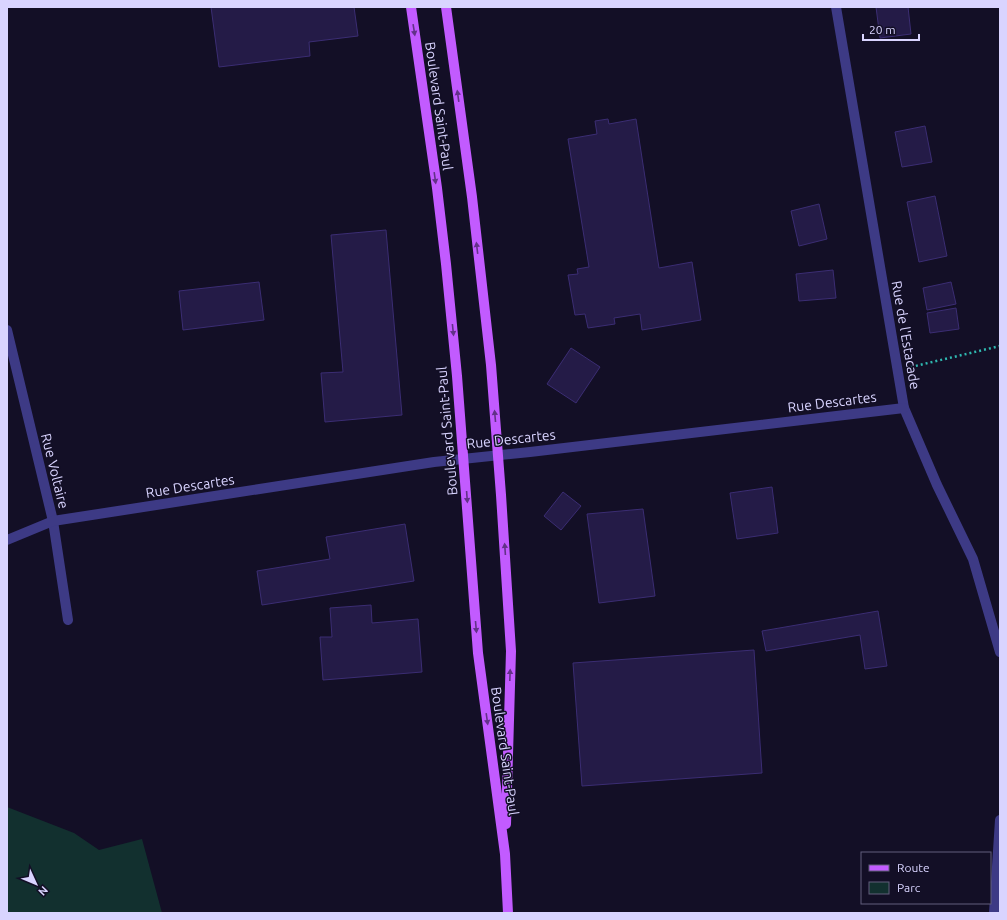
<svg xmlns="http://www.w3.org/2000/svg" width="1007" height="920" font-family="Ubuntu,sans-serif">
<rect width="100%" height="100%" fill="#130f26"/>
<!-- green -->
<polygon fill="#12302f" points="7,807 74,833 99,850 142,839 162,913 7,913"/>
<!-- building -->
<g fill="#241b47" stroke="#3b2d73">
<polygon points="211,7 354,7 358,36 309,42 310,56 219,67"/>
<polygon points="876,7 908,7 911,34 880,38"/>
<polygon points="608,119 609,124 636,119 659,268 692,262 701,320 642,330 640,314 614,318 615,324 588,328 585,314 575,315 568,275 578,274 577,269 589,267 568,139 597,134 595,121"/>
<polygon points="925,126 932,162 902,167 895,132"/>
<polygon points="935,196 947,256 919,262 907,202"/>
<polygon points="819,204 827,239 799,246 791,211"/>
<polygon points="386,230 402,415 325,422 321,373 343,372 331,235"/>
<polygon points="833,270 836,298 799,301 796,274"/>
<polygon points="259,282 264,320 183,330 179,291"/>
<polygon points="951,282 956,304 927,310 923,288"/>
<polygon points="956,308 959,329 930,333 927,313"/>
<polygon points="571,348 600,367 576,403 547,384"/>
<polygon points="772,487 778,533 737,539 730,493"/>
<polygon points="563,492 581,506 561,530 544,516"/>
<polygon points="643,509 655,596 599,603 587,514"/>
<polygon points="405,524 414,581 262,605 257,571 330,559 326,537"/>
<polygon points="371,605 372,623 418,619 422,672 323,680 320,637 332,637 330,608"/>
<polygon points="878,611 887,666 865,669 860,635 766,651 762,631"/>
<polygon points="754,650 762,773 582,786 573,663"/>
</g>
<g fill="none" stroke-linecap="round" stroke-linejoin="round">
<!-- path -->
<polyline stroke="#2fb8b0" stroke-width="2.5" stroke-dasharray="2 3" stroke-linecap="butt" points="911,367 1000,346"/>
<!-- minor -->
<g stroke="#3d3a85" stroke-width="10">
<polyline points="836,7 904,408 937,485 973,559 1000,652"/>
<polyline points="7,330 53,521 68,620"/>
<polyline points="7,540 53,521 434,462 530,452 904,408"/>
<polyline points="994,913 1000,820"/>
</g>
<!-- major -->
<g stroke="#c25bff" stroke-width="10">
<polyline points="411,7 437,188 446,264 457,376 478,653 505,854 508,913"/>
<polyline points="446,7 472,197 491,365 501,495 511,651 506,824"/>
</g>
</g>
<!-- one-way arrows -->
<defs><path id="oneway-solid" d="M-6-.8H1V-3.2L6.5 0L1 3.2V.8H-6Z"/></defs>
<g fill="#623188">
<use href="#oneway-solid" transform="translate(414 30) rotate(81)"/>
<use href="#oneway-solid" transform="translate(458 96) rotate(-98)"/>
<use href="#oneway-solid" transform="translate(435 178) rotate(82)"/>
<use href="#oneway-solid" transform="translate(477 248) rotate(-97)"/>
<use href="#oneway-solid" transform="translate(453 330) rotate(84)"/>
<use href="#oneway-solid" transform="translate(495 416) rotate(-95)"/>
<use href="#oneway-solid" transform="translate(467 497) rotate(86)"/>
<use href="#oneway-solid" transform="translate(505 549) rotate(-94)"/>
<use href="#oneway-solid" transform="translate(476 627) rotate(85)"/>
<use href="#oneway-solid" transform="translate(510 675) rotate(-88)"/>
<use href="#oneway-solid" transform="translate(487 719) rotate(82)"/>
</g>
<g text-anchor="middle" stroke-width="3" stroke-linejoin="round" paint-order="stroke">
<!-- street labels -->
<g font-size="14" fill="#d9d4ff" stroke="#130f26">
<text transform="translate(439 106) rotate(82)" y="5">Boulevard Saint-Paul</text>
<text transform="translate(906 335) rotate(80)" y="5">Rue de l'Estacade</text>
<text transform="translate(832 402) rotate(-7)" y="5">Rue Descartes</text>
<text transform="translate(447 431) rotate(-95)" y="5">Boulevard Saint-Paul</text>
<text transform="translate(511 439) rotate(-6)" y="5">Rue Descartes</text>
<text transform="translate(55 471) rotate(76)" y="5">Rue Voltaire</text>
<text transform="translate(190 486) rotate(-9)" y="5">Rue Descartes</text>
<text transform="translate(505 751) rotate(82)" y="5">Boulevard Saint-Paul</text>
</g>
</g>
<!-- border -->
<rect width="1007" height="920" fill="none" stroke="#d9d4ff" stroke-width="16"/>
<!-- legend -->
<rect x="861" y="852" width="130" height="52" fill="#130f26" stroke="#625e7d"/>
<rect x="869" y="865" width="20" height="6" fill="#c25bff" stroke="#625e7d"/>
<text x="897" y="872" font-size="12" fill="#d9d4ff">Route</text>
<rect x="869" y="882" width="20" height="12" fill="#12302f" stroke="#625e7d"/>
<text x="897" y="892" font-size="12" fill="#d9d4ff">Parc</text>
<!-- north arrow -->
<g transform="translate(36 884) rotate(134)" stroke="#130f26" stroke-width="3" paint-order="stroke">
<path d="M0-3L7 15L0 10L-7 15Z" fill="#d9d4ff"/>
<text y="-6" font-size="11" font-weight="bold" text-anchor="middle" fill="#d9d4ff">N</text>
</g>
<!-- scale -->
<path d="M863 34v6h56v-6" fill="none" stroke="#d9d4ff" stroke-width="2"/>
<text x="869" y="34" font-size="12" fill="#d9d4ff" stroke="#130f26" stroke-width="3" paint-order="stroke">20 m</text>
</svg>
